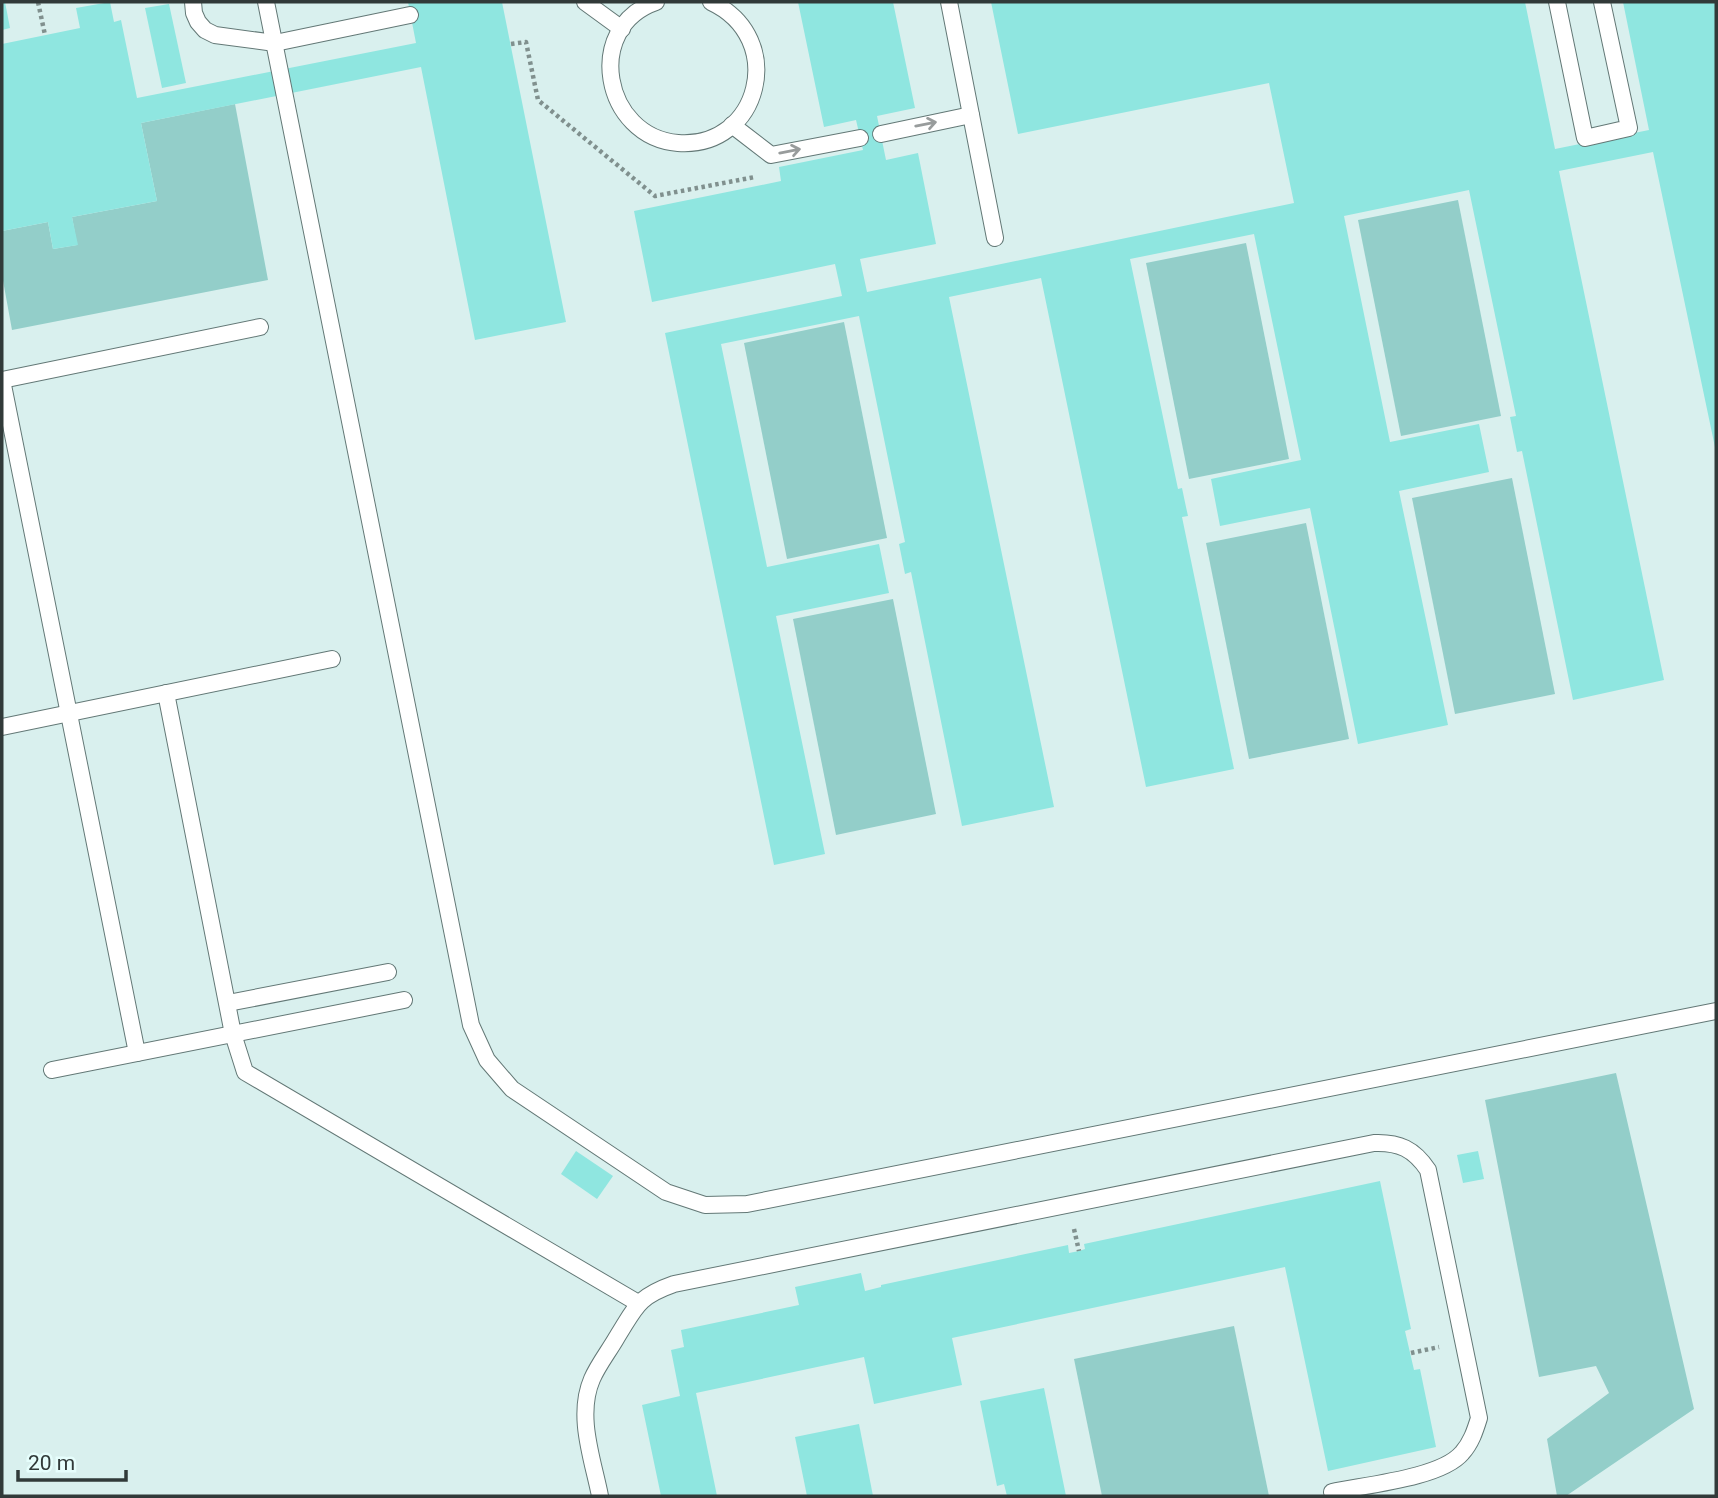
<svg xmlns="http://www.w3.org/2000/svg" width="1718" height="1498" font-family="Roboto,sans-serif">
<rect width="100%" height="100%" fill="#d9f0ee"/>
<!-- green -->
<g fill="#93cec9">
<polygon points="235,104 268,280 12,330 2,275 2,231 48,222 53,249 77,245 72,217 157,201 141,123"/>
<polygon points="1458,200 1501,416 1401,436 1358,220"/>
<polygon points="1246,243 1289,459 1189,479 1146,263"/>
<polygon points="844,322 887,538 787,559 744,343"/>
<polygon points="1512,478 1555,694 1455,714 1412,498"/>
<polygon points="1306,523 1349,739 1249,759 1206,543"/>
<polygon points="893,599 936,814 836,835 793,619"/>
<polygon points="1616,1073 1694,1409 1566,1496 1557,1496 1547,1439 1609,1393 1596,1366 1539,1377 1485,1100"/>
<polygon points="1234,1326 1269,1496 1102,1496 1074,1359"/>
</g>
<!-- building -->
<g fill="#8fe6e0">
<polygon points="2,2 5,2 10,28 2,30"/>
<polygon points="110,2 114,22 121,20 137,98 416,43 408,2 502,2 566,322 475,340 421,67 141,123 157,201 72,217 78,245 53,249 48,222 2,231 2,44 80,28 76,8"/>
<polygon points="798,2 893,2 915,108 877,116 886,160 918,153 936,244 860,259 867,292 1294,203 1269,83 1018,134 991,2 1525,2 1555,149 1649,130 1623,2 1716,2 1716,452 1653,152 1559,171 1664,680 1573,700 1522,451 1517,452 1510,417 1516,416 1469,190 1344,216 1390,442 1479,424 1489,472 1399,491 1448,725 1358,744 1310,508 1220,526 1211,479 1301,460 1254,234 1130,259 1178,489 1182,488 1186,507 1188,516 1182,517 1234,769 1146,787 1041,278 949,297 1054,807 962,826 911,572 905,574 899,544 905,542 859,316 721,344 767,567 879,544 889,593 776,616 825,854 774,865 665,333 842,296 835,264 652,302 634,211 781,181 779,167 863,150 856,120 824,127"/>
<polygon points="169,4 186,83 162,88 145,8"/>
<polygon points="576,1151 613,1176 597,1199 561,1174"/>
<polygon points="1478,1151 1484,1179 1463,1183 1457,1155"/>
<polygon points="1380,1181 1411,1329 1405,1331 1414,1370 1420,1369 1436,1447 1328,1471 1285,1267 952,1338 962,1385 874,1404 864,1357 696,1393 717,1496 661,1496 642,1405 680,1396 671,1350 684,1347 681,1330 799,1305 795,1287 861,1273 865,1291 881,1287 881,1285 1068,1245 1069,1253 1079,1251 1085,1249 1084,1244"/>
<polygon points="1044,1388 1066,1496 1007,1496 1004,1484 997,1486 980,1401"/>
<polygon points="859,1424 873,1496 807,1496 795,1437"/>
</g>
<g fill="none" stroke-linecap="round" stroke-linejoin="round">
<!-- service casing -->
<g stroke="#637876" stroke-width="18">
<g id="service">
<polyline points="193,2 194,13 198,22 205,30 215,35 275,43 410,15"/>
<polyline points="266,2 471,1025 487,1060 512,1089 666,1192 705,1205 747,1204 1716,1011"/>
<polyline points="585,2 622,29"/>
<path d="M656,2C583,27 603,137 678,143C760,149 788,38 711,2"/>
<polyline points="949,2 995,238"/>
<polyline points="1557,2 1585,138 1629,128 1602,2"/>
<polyline points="732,125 771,155 860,138"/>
<polyline points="881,134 971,115"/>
<polyline points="2,380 137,1053"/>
<polyline points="2,380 260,327"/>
<polyline points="166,693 233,1034 245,1072 638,1303"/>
<polyline points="2,727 332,659"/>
<polyline points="228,1003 388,972"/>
<polyline points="52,1070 404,1000"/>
<path d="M600,1496C593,1460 576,1416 592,1379C598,1365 609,1351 617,1337C636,1307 637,1297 674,1284L1374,1143C1399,1142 1414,1149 1428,1170L1479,1418C1475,1431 1471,1443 1462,1453C1441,1478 1365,1485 1332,1492"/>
</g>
</g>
<!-- path -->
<g stroke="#80908e" stroke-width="4.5" stroke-dasharray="3.5 3.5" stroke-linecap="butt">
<polyline points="38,2 45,35"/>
<polyline points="511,44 526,42 538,100 655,196 755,177"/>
<polyline points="1074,1229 1079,1251"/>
<polyline points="1411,1353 1439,1347"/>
</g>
<!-- service -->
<use href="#service" stroke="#fff" stroke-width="16"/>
</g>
<!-- one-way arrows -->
<defs><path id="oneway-shaft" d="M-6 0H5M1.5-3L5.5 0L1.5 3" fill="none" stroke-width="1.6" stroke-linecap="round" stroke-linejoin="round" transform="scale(1.75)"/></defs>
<g stroke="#989c9c">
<use href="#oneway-shaft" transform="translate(926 124) rotate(-11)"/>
<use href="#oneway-shaft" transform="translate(790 151) rotate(-11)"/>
</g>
<!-- border -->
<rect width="1718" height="1498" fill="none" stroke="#313a39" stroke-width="7"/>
<!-- scale -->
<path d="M18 1470v10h108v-10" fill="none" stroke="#313a39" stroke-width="3.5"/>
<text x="28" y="1470" font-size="21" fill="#313a39" stroke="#e6fefc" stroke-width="5" paint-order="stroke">20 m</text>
</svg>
